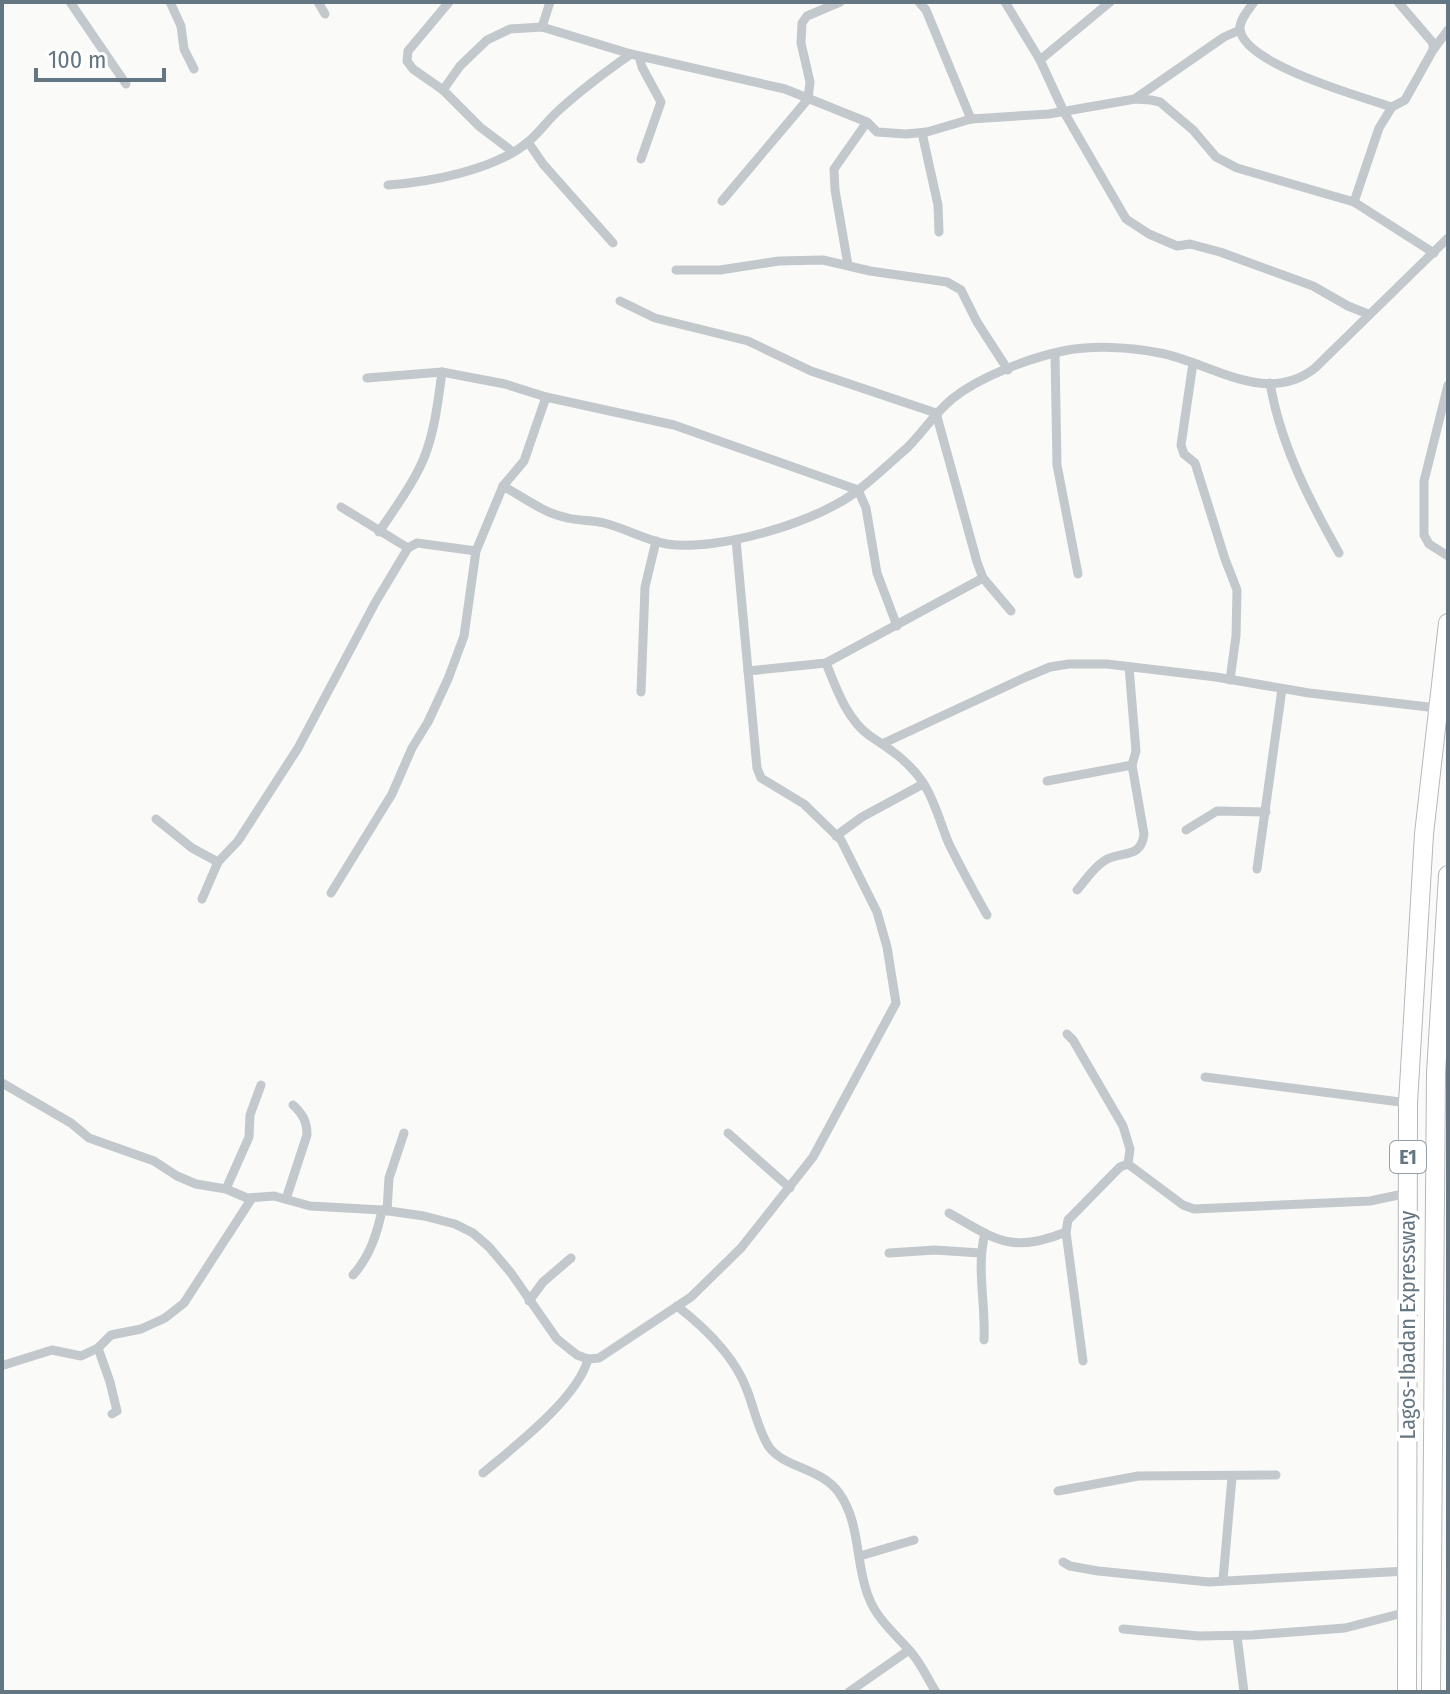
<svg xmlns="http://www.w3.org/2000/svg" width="1450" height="1694" font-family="'Fira Sans Condensed',sans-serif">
<rect width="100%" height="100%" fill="#fafaf8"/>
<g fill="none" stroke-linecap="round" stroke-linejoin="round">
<!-- motorway casing -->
<g stroke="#b4b9bd" stroke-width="20">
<g id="motorway">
<polyline points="1407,1692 1408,1103 1424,834 1448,623"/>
<polyline points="1431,1692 1436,1073 1448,875"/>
</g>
</g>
<!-- minor -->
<g stroke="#c3c8cc" stroke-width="9">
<polyline points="70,2 126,84"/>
<polyline points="170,2 181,26 184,49 194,69"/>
<polyline points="318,2 325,14"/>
<polyline points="449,2 408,51 407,61 413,69 443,90 480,127 513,152"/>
<polyline points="919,2 926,10 971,119"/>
<polyline points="1005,2 1040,60"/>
<polyline points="1110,2 1040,60 1064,112 1126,219 1149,234 1177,246 1190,244 1220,252 1313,286 1348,306 1368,314"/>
<path d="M1254,2C1249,9 1239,20 1240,29C1243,64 1362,97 1392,107"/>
<polyline points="542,27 550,2"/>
<polyline points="1433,50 1448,30"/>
<polyline points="639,56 642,67 661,102 641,159"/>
<polyline points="443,90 460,66 487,40 510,29 542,27 631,54 785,89 867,122 877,132 906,134 927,132 971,119 1049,114 1135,99 1151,100 1160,102 1193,130 1216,157 1237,168 1354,202 1434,253"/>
<polyline points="1136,98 1224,37 1240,30"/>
<polyline points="922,133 938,205 939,232"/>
<polyline points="528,142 543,164 613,243"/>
<path d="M388,185C430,182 495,170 528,142C539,133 547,121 558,111C581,90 605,72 631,54"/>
<polyline points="722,201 808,99 810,82 801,43 802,23 807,16 840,2"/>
<polyline points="1354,202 1379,128 1392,107 1405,100 1433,50 1433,43 1398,2"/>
<polyline points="848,265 835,190 834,169 867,122"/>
<polyline points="676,270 720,270 779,261 823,260 870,271 947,282 961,290 977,322 1008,370"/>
<polyline points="620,301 655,318 748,341 811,371 936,413"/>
<polyline points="1055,354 1057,465 1078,574"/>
<polyline points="1193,363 1181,445 1184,454 1195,463 1225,559 1237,590 1236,636 1230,680"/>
<polyline points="367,378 442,372 505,384 546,397 674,425 858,490 866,508 877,573 897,626"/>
<path d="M1270,383C1280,443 1309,500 1339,553"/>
<polyline points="1448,385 1424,481 1424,535 1429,544 1448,556"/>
<polyline points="936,413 977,562 983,578 1011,611"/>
<path d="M503,486C523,497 545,514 568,518C580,521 592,520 604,523C625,528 645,540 667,544C718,552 822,521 861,488C877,475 892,461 907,448C923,432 935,413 952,399C979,377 1029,358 1063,351C1093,345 1130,347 1160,353C1210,362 1266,407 1315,368L1448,238"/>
<polyline points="341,507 408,548"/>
<path d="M379,532C395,508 413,484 424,458C435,430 438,401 442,372"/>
<path d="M826,663C836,688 847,720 870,736C890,749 908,761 922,781C935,800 940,823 949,844C961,868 974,892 987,915"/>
<polyline points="748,671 826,663 983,578"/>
<polyline points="641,692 645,587 656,541"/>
<polyline points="884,743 1026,677 1050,667 1069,664 1107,664 1216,677 1309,693 1437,708"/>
<polyline points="1047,781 1132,765 1136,751 1129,667"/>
<polyline points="156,819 192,848 218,862"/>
<polyline points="1186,830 1217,811 1266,812"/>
<polyline points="836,836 862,817 923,784"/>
<polyline points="1257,869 1282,689"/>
<path d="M1077,890C1085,881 1093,868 1104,861C1121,850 1141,860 1144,834L1132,765"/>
<polyline points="331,893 392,794 412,748 428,722 448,679 464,636 476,551 503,486 524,461 546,397"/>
<polyline points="202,899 218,862 238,841 298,748 375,603 408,548 417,543 476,551"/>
<polyline points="1067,1034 1073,1040 1123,1126 1130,1149 1128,1164"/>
<polyline points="1205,1077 1408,1103"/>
<polyline points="2,1083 71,1123 89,1138 154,1161 177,1176 196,1184 226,1189 247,1198 274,1196 310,1206 382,1210 424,1216 455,1224 473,1233 489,1247 511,1273 557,1339 577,1355 588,1359 599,1358 691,1297 741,1248 813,1157 896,1003 887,947 877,912 841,840 804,804 761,778 757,768 736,540"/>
<polyline points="728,1133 790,1188"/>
<polyline points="1128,1164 1183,1205 1194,1209 1370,1201 1408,1193"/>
<polyline points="226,1189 249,1137 250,1115 261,1085"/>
<path d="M286,1199L307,1135C307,1122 303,1114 293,1105"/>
<polyline points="387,1211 389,1178 404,1133"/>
<path d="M949,1213C996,1240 1012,1254 1066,1232"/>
<polyline points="889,1253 935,1250 980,1253"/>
<path d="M353,1275C370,1256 377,1234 382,1210"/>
<polyline points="529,1301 543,1282 571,1258"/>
<path d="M677,1306C704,1327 735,1357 747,1390C754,1408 758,1430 769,1447C784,1468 822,1468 839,1493C861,1523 855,1565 869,1598C877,1619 895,1634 910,1651C921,1663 927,1678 936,1692"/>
<path d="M984,1340C986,1304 976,1269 985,1233"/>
<polyline points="98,1348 110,1382 117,1411 112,1414"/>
<polyline points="1083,1361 1066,1232 1068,1220 1120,1167 1128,1164"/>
<polyline points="4,1365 52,1350 81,1356 98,1348 111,1335 141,1329 165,1318 184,1303 252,1198"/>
<path d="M483,1473C514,1447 578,1398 588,1359"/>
<polyline points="1058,1491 1138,1476 1276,1475"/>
<polyline points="860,1556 914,1540"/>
<polyline points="1063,1562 1070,1566 1098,1571 1209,1582 1407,1571"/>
<polyline points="1223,1580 1232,1477"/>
<polyline points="1123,1629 1199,1636 1253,1635 1345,1628 1407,1612"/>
<polyline points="1237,1636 1244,1692"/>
<polyline points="849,1692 909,1650"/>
</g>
<!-- motorway -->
<use href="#motorway" stroke="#fff" stroke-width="18"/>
</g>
<g text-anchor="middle" stroke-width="8" stroke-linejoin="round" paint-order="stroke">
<!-- shield labels -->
<rect fill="#fff" stroke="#939fa8" stroke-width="2" x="1390" y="1141" width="36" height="32" rx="6"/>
<g font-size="20" font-weight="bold" fill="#657683">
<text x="1408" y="1164">E1</text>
</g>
<!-- street labels -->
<g font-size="22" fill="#657683" stroke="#fff">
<text transform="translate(1407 1325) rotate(-90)" y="8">Lagos-Ibadan Expressway</text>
</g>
</g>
<!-- border -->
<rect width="1450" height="1694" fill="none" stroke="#657683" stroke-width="8"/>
<!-- scale -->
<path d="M36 68v12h128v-12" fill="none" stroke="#657683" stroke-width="4"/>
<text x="48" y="68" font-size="24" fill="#657683" stroke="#ffffff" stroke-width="6" paint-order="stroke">100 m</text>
</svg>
